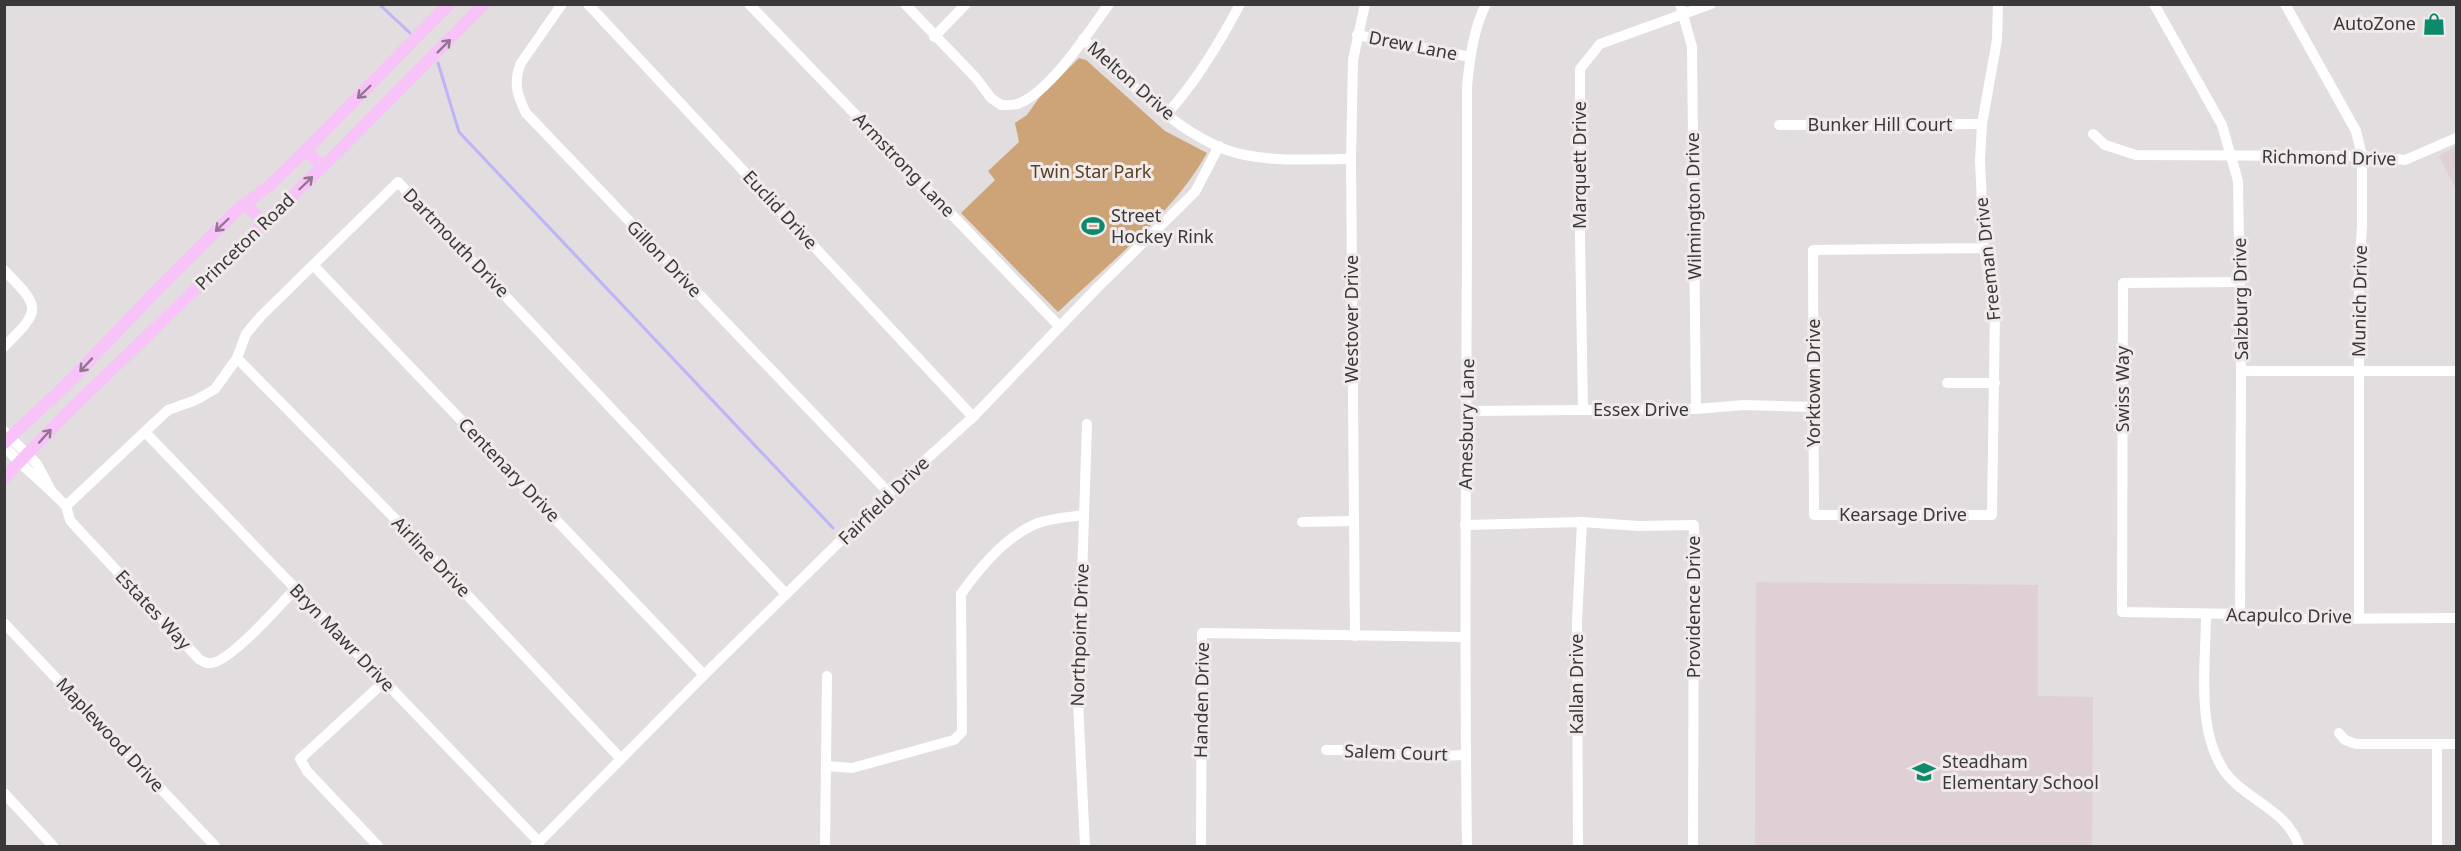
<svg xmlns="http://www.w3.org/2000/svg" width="2461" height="851" font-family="'Noto Sans',sans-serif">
<rect width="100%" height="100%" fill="#e2ddde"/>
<!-- built -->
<g fill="#ded0d4">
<polygon points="2456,146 2456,189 2439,156"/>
<polygon points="1756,582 2038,585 2038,696 2093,697 2092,846 1755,846"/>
</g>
<!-- green -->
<path fill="#cca478" d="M1079,58L1086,60L1165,131L1207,153C1173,214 1108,264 1058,312L961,213L995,180L988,171L1019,142L1015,123L1027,115L1039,98Z"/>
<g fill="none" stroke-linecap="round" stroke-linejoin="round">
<!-- stream -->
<g stroke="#c1b3f8" stroke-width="3">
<polyline points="379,4 410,33"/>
<polyline points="438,63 459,132 833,528"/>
</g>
<!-- minor -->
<g stroke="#fff" stroke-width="10">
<path d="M562,4L521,63C513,82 517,95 526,113L889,493"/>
<polyline points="588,4 973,417"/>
<polyline points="749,4 1059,326"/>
<path d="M905,4L976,78L991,98L1001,105C1008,105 1014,106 1020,103C1052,89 1088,33 1109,4"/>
<polyline points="1680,4 1692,47 1696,409"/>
<polyline points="2154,4 2222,125 2238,181 2241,371 2240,614"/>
<polyline points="2285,4 2356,131 2362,156 2362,226 2359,278 2359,618"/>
<polyline points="1357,35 1470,57"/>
<polyline points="934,37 966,4"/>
<path d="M1083,39C1126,79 1186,144 1245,155C1280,162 1316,159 1351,159"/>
<path d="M1166,115C1196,82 1219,44 1240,4"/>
<polyline points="1779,125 1982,124"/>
<polyline points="2093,134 2105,145 2136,155 2362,156 2405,160 2456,138"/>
<polyline points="1984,248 1813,250 1814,515 1992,515 1995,309 1984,248 1980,161 1982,124 1997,40 1998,4"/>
<polyline points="314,266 704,675"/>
<path d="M4,270C41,308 42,309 4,347"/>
<polyline points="2240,282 2123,283 2122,612 2240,614 2299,619 2456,618"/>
<polyline points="237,358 412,536 621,759"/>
<polyline points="2241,371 2456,371"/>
<polyline points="1947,383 1995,383"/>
<polyline points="1583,410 1580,237 1580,69 1600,44 1711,4"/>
<polyline points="1468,411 1696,409 1744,405 1814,407"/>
<polyline points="4,431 37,464 52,492 20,463 4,446"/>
<polyline points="145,432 539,842"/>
<path d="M52,492L66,506L70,520L76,527L199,659C202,661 207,664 211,663C230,662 280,605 295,589"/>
<polyline points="66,506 168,410 196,400 215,389 237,358 246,334 261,316 398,182 786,594"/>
<polyline points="1302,522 1354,521"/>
<polyline points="1465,525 1582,522 1638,526 1694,525 1693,846"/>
<path d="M2206,615C2206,666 2193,745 2235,783C2258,804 2289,815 2299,846"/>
<polyline points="4,623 215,846"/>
<polyline points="1355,636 1351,159 1353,60 1365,4"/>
<polyline points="2339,733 2345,740 2356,744 2456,744"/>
<polyline points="2437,744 2437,846"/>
<polyline points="1326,750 1375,750 1413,757 1465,755"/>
<path d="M827,766L852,768L954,740L962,732L961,594C980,567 1007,535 1038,523C1052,518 1070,517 1084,515"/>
<polyline points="4,793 53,846"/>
<polyline points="378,846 307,771 300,759 385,681"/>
<polyline points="535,846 704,675 889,493 973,417 1097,288 1195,192 1219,146"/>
<polyline points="825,846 827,676"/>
<polyline points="1085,846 1078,701 1087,424"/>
<polyline points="1201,846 1202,633 1464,637"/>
<path d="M1467,846C1463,593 1468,339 1467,86C1470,58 1473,30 1486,4"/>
<polyline points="1578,846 1577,622 1582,522"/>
</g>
<!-- major -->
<g stroke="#f8c3f8" stroke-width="12">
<polyline points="306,150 323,167"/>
<polyline points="245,204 264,223"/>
<polyline points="4,443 68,383 156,291 237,210 269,186 306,150 449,4"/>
<polyline points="4,478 69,411 339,151 484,4"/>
</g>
</g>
<!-- one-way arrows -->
<defs><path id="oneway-shaft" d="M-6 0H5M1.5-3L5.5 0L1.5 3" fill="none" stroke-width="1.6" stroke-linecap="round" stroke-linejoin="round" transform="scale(1.5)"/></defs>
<g stroke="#90778f">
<use href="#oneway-shaft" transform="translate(444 46) rotate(-45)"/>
<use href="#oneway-shaft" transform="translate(364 92) rotate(136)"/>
<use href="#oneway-shaft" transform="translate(306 183) rotate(-44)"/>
<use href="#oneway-shaft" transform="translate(222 225) rotate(136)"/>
<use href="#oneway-shaft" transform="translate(86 365) rotate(133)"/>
<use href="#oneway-shaft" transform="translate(45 436) rotate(-48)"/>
</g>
<!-- icons -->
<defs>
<g id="shop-bare" transform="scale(1.8)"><path d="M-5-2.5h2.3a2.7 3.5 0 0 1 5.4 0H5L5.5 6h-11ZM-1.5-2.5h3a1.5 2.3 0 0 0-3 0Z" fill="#0d896b" stroke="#f0eaeb" stroke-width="2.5" paint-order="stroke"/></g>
<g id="stadium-bare" transform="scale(1.8)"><path d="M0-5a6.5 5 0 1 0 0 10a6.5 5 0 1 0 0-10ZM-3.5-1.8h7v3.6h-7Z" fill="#0d896b" stroke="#f0eaeb" stroke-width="2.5" paint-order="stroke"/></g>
<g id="school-bare" transform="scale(1.8)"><path d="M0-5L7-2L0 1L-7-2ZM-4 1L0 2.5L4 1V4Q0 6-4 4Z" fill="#0d896b" stroke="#f0eaeb" stroke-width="2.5" paint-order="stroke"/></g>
</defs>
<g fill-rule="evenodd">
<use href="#shop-bare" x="2434" y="24"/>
<use href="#stadium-bare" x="1093" y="226"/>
<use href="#school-bare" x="1924" y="772"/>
</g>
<g text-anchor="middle" stroke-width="6" stroke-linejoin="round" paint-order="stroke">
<!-- poi labels -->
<g font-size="18" fill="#3b3839" stroke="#f0eaeb" text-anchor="start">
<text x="2416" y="30" text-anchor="end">AutoZone</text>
<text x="1111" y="222">Street<tspan x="1111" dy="21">Hockey Rink</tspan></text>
<text x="1942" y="768">Steadham<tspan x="1942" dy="21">Elementary School</tspan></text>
</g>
<!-- street labels -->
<g font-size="18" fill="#3b3839" stroke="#f0eaeb">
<text transform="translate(1413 46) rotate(11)" y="6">Drew Lane</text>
<text transform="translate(1131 81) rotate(41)" y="6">Melton Drive</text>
<text x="1880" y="131">Bunker Hill Court</text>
<text transform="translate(2329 158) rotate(1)" y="6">Richmond Drive</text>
<text transform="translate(904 165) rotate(46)" y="6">Armstrong Lane</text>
<text transform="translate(1580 165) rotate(-90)" y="6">Marquett Drive</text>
<text transform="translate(1694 206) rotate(-91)" y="6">Wilmington Drive</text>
<text transform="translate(780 210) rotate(47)" y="6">Euclid Drive</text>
<text transform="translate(245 242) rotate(-44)" y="6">Princeton Road</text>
<text transform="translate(456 243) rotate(46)" y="6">Dartmouth Drive</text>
<text transform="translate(664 259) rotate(46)" y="6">Gillon Drive</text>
<text transform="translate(1988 259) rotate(-96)" y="6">Freeman Drive</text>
<text transform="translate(2241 299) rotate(-91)" y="6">Salzburg Drive</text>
<text transform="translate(2360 301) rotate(-89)" y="6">Munich Drive</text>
<text transform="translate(1352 319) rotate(-90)" y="6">Westover Drive</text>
<text transform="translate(1814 383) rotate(-90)" y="6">Yorktown Drive</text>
<text transform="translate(2123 389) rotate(-90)" y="6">Swiss Way</text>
<text x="1641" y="416">Essex Drive</text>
<text transform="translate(1467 424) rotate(-89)" y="6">Amesbury Lane</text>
<text transform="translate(509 470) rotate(46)" y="6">Centenary Drive</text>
<text transform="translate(884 501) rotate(-44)" y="6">Fairfield Drive</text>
<text x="1903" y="521">Kearsage Drive</text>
<text transform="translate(431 557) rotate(46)" y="6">Airline Drive</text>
<text transform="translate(1694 607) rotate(-90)" y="6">Providence Drive</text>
<text transform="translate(153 610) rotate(47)" y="6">Estates Way</text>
<text transform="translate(2289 616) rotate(1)" y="6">Acapulco Drive</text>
<text transform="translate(1080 635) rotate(-88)" y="6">Northpoint Drive</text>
<text transform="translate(342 638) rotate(46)" y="6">Bryn Mawr Drive</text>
<text transform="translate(1577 684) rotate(-90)" y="6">Kallan Drive</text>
<text transform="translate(1202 700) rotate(-89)" y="6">Handen Drive</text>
<text transform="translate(110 735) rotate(47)" y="6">Maplewood Drive</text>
<text transform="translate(1396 753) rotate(2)" y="6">Salem Court</text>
</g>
<!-- park labels -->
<g font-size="18" fill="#5b3f1f" stroke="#f0eaeb">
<text x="1091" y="178">Twin Star Park</text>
</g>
</g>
<!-- border -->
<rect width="2461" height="851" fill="none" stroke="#3b3839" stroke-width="12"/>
</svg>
